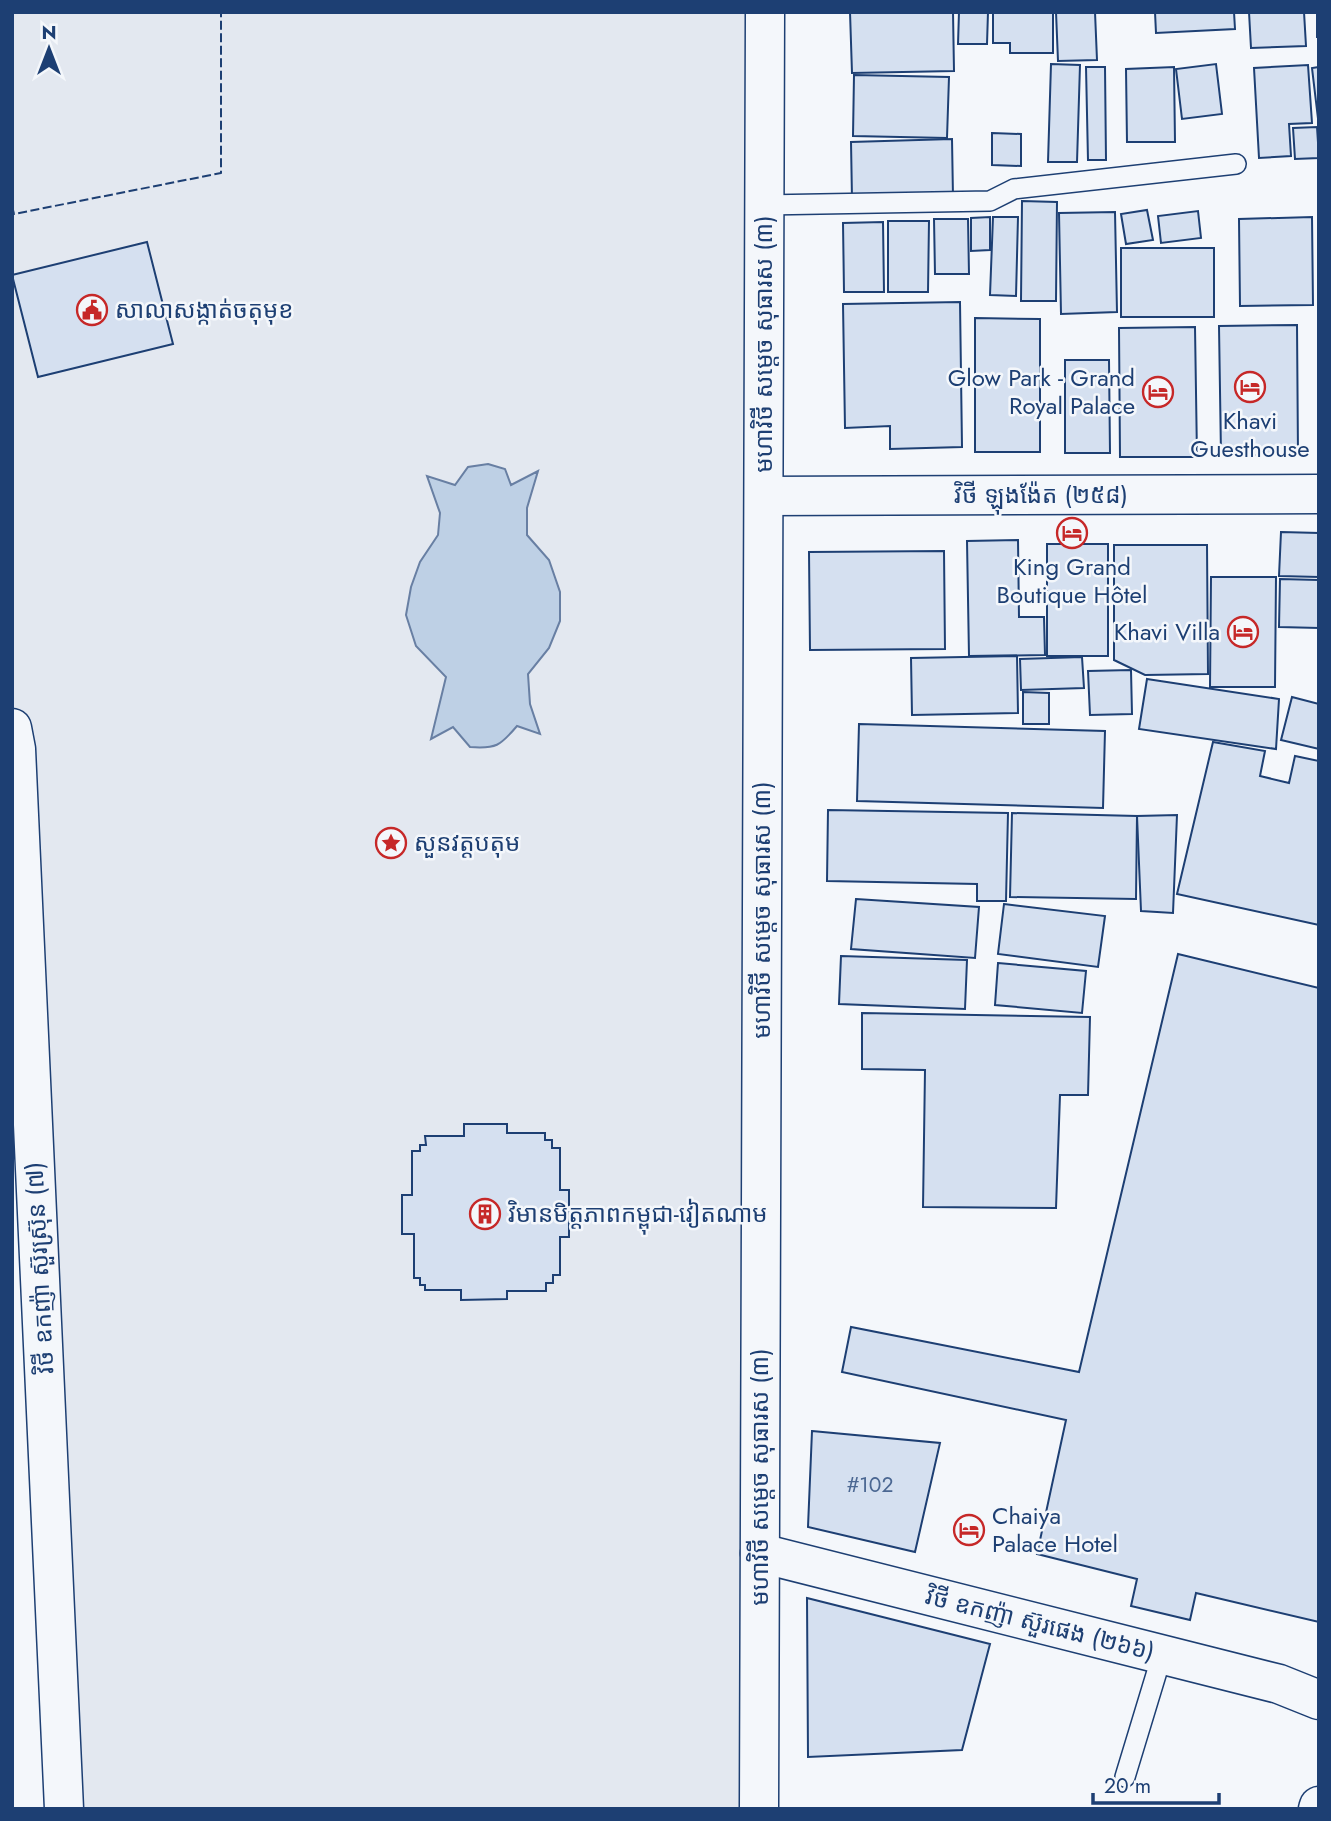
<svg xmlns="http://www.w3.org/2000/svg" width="1331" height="1821" font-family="Jost,'Noto Sans Khmer',sans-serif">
<rect width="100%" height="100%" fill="#f4f7fb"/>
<!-- parking -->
<polygon fill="#e3e8f0" stroke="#687fa3" stroke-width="2" points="12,12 765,12 759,1809 64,1809 12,728"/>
<!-- water -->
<path fill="#bed0e5" stroke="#687fa3" stroke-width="2" d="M488,464L505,469L511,485L538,471L527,508V535L549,560L560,592V621L549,648L528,674L530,704L540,734L517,726C500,746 496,749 470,747L453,727L431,739L446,677L416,646L406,615L411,587L420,562L438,535L440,513L427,476L455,485L468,467Z"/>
<!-- building -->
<g fill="#d5e0f0" stroke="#1d3f73" stroke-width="2">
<polygon points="850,12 953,12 954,71 852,73"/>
<polygon points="959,12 988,12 987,44 958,44"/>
<polygon points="993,12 1053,12 1053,53 1010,53 1010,43 993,43"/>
<polygon points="1056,12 1095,12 1097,60 1058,61"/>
<polygon points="1155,12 1234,12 1235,29 1156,33"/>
<polygon points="1249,12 1304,12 1306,46 1251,48"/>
<rect x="1317" y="12" width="2" height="25"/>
<polygon points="1051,64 1080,65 1077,162 1048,162"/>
<polygon points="1216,64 1222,114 1182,119 1176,69"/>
<polygon points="1308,65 1312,123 1289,124 1291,156 1259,158 1254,68"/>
<polygon points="1086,67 1105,67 1106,160 1088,160"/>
<polygon points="1174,67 1175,142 1127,142 1126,69"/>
<polygon points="1319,67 1319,127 1312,68"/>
<polygon points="854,75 949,77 947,138 853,136"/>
<polygon points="1317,127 1319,158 1295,159 1293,128"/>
<polygon points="992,133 1021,134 1021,166 992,165"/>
<polygon points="952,139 953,197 852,199 851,142"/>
<polygon points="1022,201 1057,202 1056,301 1021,301"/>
<polygon points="1147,210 1153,240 1126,244 1121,214"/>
<polygon points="1198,211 1201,238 1161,243 1158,216"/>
<polygon points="1115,212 1117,312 1061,314 1059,213"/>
<polygon points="990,217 990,250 971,251 971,218"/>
<polygon points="993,217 1018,217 1016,296 990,295"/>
<polygon points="1312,217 1313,305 1240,306 1239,219"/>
<polygon points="934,219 968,219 969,274 935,274"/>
<polygon points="888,221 929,221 928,292 888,292"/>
<polygon points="883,222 884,292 844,292 843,223"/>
<polygon points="147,242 173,344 38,377 12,275"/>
<rect x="1121" y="248" width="93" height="69"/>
<polygon points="960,302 962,447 890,449 890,426 845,428 843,304"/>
<polygon points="975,318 1040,319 1040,452 975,452"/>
<polygon points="1297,325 1298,455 1221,455 1219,326"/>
<polygon points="1195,327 1197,457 1120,457 1119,328"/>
<polygon points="1065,360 1109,360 1110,453 1065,453"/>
<polygon points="1281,532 1319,533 1319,577 1279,576"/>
<polygon points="1018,540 1019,617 1044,617 1045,655 969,656 967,541"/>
<rect x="1047" y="544" width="61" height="112"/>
<polygon points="1114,545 1207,545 1208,674 1145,675 1114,660"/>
<polygon points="944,551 945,649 810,650 809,552"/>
<polygon points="1211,577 1276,577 1275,687 1210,687"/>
<polygon points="1280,579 1319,580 1319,628 1279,627"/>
<polygon points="1017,656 1018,713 912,715 911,658"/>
<polygon points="1082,657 1084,688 1021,690 1020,659"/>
<polygon points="1131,670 1132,714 1090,715 1088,671"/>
<polygon points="1147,679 1279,699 1276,749 1139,729"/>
<polygon points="1023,692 1049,693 1049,724 1023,724"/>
<polygon points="1292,697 1319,704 1319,749 1281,740"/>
<polygon points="859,724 1105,731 1103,808 857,801"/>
<polygon points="1213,742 1265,751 1260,776 1289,783 1295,756 1319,761 1319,925 1177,894"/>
<polygon points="828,810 1008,813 1006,901 977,901 977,884 827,881"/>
<polygon points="1012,813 1137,816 1136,899 1010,897"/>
<polygon points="1177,815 1173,913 1141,911 1137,816"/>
<polygon points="856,899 979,907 975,958 851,949"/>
<polygon points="1004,904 1105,916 1098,967 998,954"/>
<polygon points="1178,954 1319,988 1319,1622 1196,1593 1190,1620 1131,1606 1137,1579 1037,1554 1066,1420 842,1372 851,1327 1079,1372"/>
<polygon points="841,956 967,960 965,1009 839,1004"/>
<polygon points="998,963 1086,971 1082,1013 995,1005"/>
<polygon points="862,1013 1090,1017 1088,1095 1060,1095 1056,1208 923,1207 925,1070 862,1069"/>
<polygon points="464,1124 507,1124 507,1133 545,1133 545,1140 552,1140 552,1148 560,1148 560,1190 569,1190 569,1237 560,1237 560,1275 553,1275 553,1283 546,1283 546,1291 507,1291 507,1299 461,1300 461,1290 425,1290 425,1285 420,1285 420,1278 414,1278 414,1234 402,1234 402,1195 412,1195 412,1151 420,1151 420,1145 426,1145 425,1136 464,1136"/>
<polygon points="812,1431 940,1443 915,1552 808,1527"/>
<polygon points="807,1598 990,1644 962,1750 808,1757"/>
</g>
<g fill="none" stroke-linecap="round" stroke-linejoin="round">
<!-- lane casing -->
<g stroke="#1d3f73" stroke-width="22">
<g id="lane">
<polyline points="764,205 990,201 1014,189 1236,164"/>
<polyline points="1125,1777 1162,1655"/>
</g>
</g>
<!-- street casing -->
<g stroke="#1d3f73" stroke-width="41">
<g id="street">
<polyline points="764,496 1319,494"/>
<polyline points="12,728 16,749 64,1809"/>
<polyline points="760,1553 1279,1684 1319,1700"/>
<polyline points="1318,1809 1319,1806"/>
</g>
</g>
<!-- secondary casing -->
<g stroke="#1d3f73" stroke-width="41">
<polyline id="secondary" points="759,1809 765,12"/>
</g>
<!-- lane -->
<use href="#lane" stroke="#f4f7fb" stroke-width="19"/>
<!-- street -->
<use href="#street" stroke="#f4f7fb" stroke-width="38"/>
<!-- secondary -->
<use href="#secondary" stroke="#f4f7fb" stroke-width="38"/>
<!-- fence -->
<polyline stroke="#1d3f73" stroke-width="2" stroke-dasharray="9 3.5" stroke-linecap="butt" points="12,206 14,214 221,173 221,12"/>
</g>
<!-- icons -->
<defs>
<g id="civic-ring" transform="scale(1.575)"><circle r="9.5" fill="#f4f7fb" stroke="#c62828" stroke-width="1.5"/><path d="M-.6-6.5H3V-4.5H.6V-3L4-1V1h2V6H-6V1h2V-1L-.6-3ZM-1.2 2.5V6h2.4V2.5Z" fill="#c62828"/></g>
<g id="hotel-ring" transform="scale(1.575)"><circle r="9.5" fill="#f4f7fb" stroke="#c62828" stroke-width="1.5"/><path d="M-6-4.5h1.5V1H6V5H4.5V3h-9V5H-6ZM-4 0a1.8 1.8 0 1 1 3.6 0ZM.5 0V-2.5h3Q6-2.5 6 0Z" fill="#c62828"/></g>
<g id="sight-ring" transform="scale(1.575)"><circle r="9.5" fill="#f4f7fb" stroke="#c62828" stroke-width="1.5"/><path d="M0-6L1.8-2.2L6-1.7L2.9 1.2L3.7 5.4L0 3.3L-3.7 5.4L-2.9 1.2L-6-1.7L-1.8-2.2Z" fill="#c62828"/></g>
<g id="building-ring" transform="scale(1.575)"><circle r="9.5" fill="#f4f7fb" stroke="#c62828" stroke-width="1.5"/><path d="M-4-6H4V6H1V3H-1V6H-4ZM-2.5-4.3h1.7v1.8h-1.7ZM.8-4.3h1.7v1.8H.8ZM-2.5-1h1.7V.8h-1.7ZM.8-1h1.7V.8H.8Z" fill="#c62828"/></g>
</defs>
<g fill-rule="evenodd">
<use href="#civic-ring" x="92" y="310"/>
<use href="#hotel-ring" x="1250" y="387"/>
<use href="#hotel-ring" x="1158" y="392"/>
<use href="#hotel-ring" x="1072" y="533"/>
<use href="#hotel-ring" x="1243" y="632"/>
<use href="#sight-ring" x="391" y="843"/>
<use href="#building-ring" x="485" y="1214"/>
<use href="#hotel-ring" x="969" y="1530"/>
</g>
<g text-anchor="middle" stroke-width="5" stroke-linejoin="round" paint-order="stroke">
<!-- number labels -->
<g font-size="21" fill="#4b6792">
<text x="870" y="1492">#102</text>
</g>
<!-- poi labels -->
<g font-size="24" fill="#1d3f73" stroke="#f4f7fb" text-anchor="start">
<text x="115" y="318">សាលាសង្កាត់ចតុមុខ</text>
<text x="1135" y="386" text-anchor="end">Glow Park - Grand<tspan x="1135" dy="28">Royal Palace</tspan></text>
<text x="1250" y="429" text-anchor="middle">Khavi<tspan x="1250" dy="28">Guesthouse</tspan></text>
<text x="1072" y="575" text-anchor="middle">King Grand<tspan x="1072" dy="28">Boutique Hôtel</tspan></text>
<text x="1220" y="640" text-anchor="end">Khavi Villa</text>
<text x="414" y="851">សួនវត្តបតុម</text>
<text x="508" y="1222">វិមានមិត្តភាពកម្ពុជា-វៀតណាម</text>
<text x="992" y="1524">Chaiya<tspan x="992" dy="28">Palace Hotel</tspan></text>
</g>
<!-- street labels -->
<g font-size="24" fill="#1d3f73" stroke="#f4f7fb">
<text transform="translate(764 344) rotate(-90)" y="8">មហាវិថី សម្តេច សុធារស (៣)</text>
<text x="1041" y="503">វិថី ឡុងង៉ែត (២៥៨)</text>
<text transform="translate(762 910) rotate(-90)" y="8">មហាវិថី សម្តេច សុធារស (៣)</text>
<text transform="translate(40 1268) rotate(-93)" y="8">វិថី ឧកញ៉ា ស៊ួរស៊្រុន (៧)</text>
<text transform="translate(760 1477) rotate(-90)" y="8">មហាវិថី សម្តេច សុធារស (៣)</text>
<text transform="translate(1040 1624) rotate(14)" y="8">វិថី ឧកញ៉ា ស៊ួរផេង (២៦៦)</text>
</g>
</g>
<!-- border -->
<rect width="1331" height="1821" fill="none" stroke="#1d3f73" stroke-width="28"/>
<!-- north arrow -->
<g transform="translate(49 49)" stroke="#f4f7fb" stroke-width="5" paint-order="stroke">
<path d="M0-5L12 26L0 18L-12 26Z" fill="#1d3f73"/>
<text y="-10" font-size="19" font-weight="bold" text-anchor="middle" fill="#1d3f73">N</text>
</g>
<!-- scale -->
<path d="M1093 1793v10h126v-10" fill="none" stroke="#1d3f73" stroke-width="3.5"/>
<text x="1104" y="1793" font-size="21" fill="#1d3f73" stroke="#f4f7fb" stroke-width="5" paint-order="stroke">20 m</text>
</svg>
